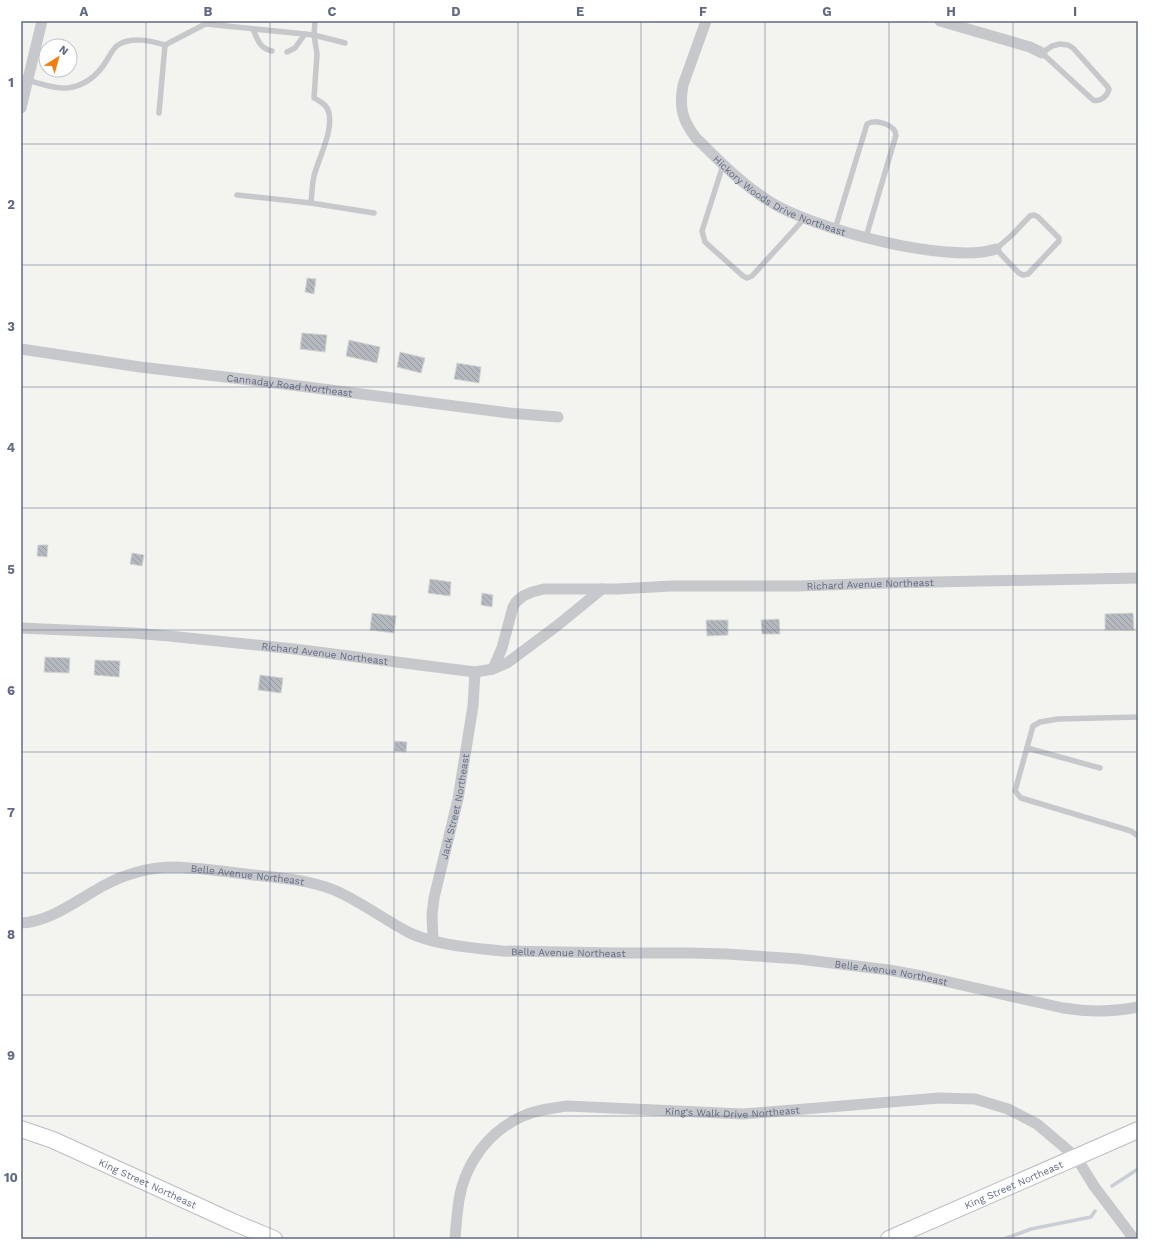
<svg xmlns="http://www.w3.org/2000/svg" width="1159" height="1260" font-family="'Work Sans',sans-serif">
<defs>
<pattern id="building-back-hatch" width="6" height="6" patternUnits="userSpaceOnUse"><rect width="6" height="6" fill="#b4b9bf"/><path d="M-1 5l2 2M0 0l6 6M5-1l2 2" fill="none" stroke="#969aa1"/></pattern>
</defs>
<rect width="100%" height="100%" fill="#f3f4ef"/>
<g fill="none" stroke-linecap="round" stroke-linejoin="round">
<!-- stream -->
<g stroke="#c9ced5" stroke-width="3.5">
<polyline points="1112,1186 1138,1169"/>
<polyline points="1004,1239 1031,1229 1091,1217 1095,1211"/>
</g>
</g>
<!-- building -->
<g fill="url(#building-back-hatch)" stroke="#d4d5d2">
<polygon points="307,278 316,279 314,294 305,292"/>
<polygon points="302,333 327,335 325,352 300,349"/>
<polygon points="349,340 380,347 377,363 346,356"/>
<polygon points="400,352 425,358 421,373 397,367"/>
<polygon points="457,363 481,367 479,383 454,379"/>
<polygon points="38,545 48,545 47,557 37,556"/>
<polygon points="132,553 144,555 142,566 130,564"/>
<polygon points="430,579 451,582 450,596 428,593"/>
<polygon points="482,593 493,595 492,607 481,605"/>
<polygon points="372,613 396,616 394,633 370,630"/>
<polygon points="1133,613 1134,630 1105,630 1105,614"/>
<polygon points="779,619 780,634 762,634 761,620"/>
<polygon points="706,620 728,620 728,635 707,636"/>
<polygon points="45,657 70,658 69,673 44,672"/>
<polygon points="95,660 120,661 119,677 94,675"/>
<polygon points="260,675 283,678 281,693 258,690"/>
<polygon points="395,741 407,742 406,752 394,751"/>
</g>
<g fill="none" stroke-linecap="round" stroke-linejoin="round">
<!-- secondary casing -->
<g stroke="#babcc2" stroke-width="18">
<g id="secondary">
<path id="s8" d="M21,1129L53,1140L233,1222L274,1239"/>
<path id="s9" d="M889,1239L1138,1130"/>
</g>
</g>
<!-- lane -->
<g stroke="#c6c8cc" stroke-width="5.5">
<path d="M315,21L314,35L317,54L314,98C321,102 327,105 329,113C333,132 319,157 314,176C312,185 312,194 311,203L374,213"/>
<polyline points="206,24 314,35 345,43"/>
<path d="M253,29C258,40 259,48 272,51"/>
<path d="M1060,44L1068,45L1073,48L1107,86L1109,89C1107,97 1100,102 1093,100L1042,53L1052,46Z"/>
<polyline points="287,52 295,48 305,34"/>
<path d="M28,80C38,83 56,89 67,88C85,86 98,75 107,60C110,55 113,48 118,45C132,36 151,41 165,45L211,21"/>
<polyline points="159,113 165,45"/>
<polyline points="723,165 702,231 705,242 743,276 747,278 752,276 804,219"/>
<polyline points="237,195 311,203"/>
<polygon points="1034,215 1038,217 1059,238 1059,241 1028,274 1023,275 1019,273 996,249 1012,235 1030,216"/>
<path d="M835,229L867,124C875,119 895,124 896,135L866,237"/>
<polyline points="1138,717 1058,719 1040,722 1033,726 1015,791 1021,798 1131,831 1138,836"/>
<polyline points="1027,748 1100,768"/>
</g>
<!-- street -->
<g stroke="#c6c8cc" stroke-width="11">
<path id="s1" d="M706,21L683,85C679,107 682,120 696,138C719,160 741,184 769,201C810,228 949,265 996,249"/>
<polyline points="940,21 1030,47 1042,53"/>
<polyline points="21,108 42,21"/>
<path id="s2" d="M21,349L140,367L276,383L509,413L558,417"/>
<path id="s3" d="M21,628L133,633L169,636L294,649L475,672L493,669L507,663L558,625L602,589"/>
<path id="s4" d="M493,669L502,648L513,607L516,602L523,596L532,592L544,589H618L671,586H798L885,583L1138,578"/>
<path id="s5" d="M21,923C52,921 77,900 103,886C125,874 150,867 175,867C202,868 228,872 254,875C281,878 309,880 334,890C360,901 383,919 408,932C433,945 474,948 502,951L616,953H690L727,954L799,959L889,970L927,977L1063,1008C1088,1012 1113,1012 1138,1007"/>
<path id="s6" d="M433,940L432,915L434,898L458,799L473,706L475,672"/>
<path id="s7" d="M455,1239C456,1226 457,1213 459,1200C465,1163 489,1131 523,1116C537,1110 552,1108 567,1106L743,1114L939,1098L975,1099L1008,1109L1037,1124L1076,1157L1094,1186L1134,1239"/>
</g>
<!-- secondary -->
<use href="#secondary" stroke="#fff" stroke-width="16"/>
</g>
<!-- grid -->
<path fill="none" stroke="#606b83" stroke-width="1" stroke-opacity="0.55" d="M146,21V1239M270,21V1239M394,21V1239M518,21V1239M641,21V1239M765,21V1239M889,21V1239M1013,21V1239M21,144H1138M21,265H1138M21,387H1138M21,508H1138M21,630H1138M21,752H1138M21,873H1138M21,995H1138M21,1116H1138"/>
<g text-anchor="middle" stroke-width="4" stroke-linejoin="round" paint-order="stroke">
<!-- street labels -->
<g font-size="10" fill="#606b83" stroke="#fff">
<text dy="4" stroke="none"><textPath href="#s1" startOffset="228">Hickory Woods Drive Northeast</textPath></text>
<text dy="4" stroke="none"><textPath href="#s2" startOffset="271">Cannaday Road Northeast</textPath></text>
<text dy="4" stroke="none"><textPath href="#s4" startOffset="429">Richard Avenue Northeast</textPath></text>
<text dy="4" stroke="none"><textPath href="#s3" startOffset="305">Richard Avenue Northeast</textPath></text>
<text dy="4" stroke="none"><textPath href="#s6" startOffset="136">Jack Street Northeast</textPath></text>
<text dy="4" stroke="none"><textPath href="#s5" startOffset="239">Belle Avenue Northeast</textPath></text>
<text dy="4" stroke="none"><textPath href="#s5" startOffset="575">Belle Avenue Northeast</textPath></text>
<text dy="4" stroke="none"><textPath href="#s5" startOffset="899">Belle Avenue Northeast</textPath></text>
<text dy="4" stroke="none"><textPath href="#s7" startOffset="360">King's Walk Drive Northeast</textPath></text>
<text dy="4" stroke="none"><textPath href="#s8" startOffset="138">King Street Northeast</textPath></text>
<text dy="4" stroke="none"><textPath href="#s9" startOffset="136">King Street Northeast</textPath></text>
</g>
</g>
<!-- border -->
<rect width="1159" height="1260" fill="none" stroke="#ffffff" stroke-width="44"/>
<!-- north arrow -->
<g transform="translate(58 58) rotate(37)"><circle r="19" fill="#ffffff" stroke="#bfc4cd"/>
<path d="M0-3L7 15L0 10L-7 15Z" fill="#f27e11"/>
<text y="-6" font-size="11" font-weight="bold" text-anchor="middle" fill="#606b83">N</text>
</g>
<rect x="22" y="22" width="1115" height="1216" fill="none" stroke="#606b83" stroke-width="1.5"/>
<g font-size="13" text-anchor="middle" font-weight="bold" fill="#606b83">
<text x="84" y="16">A</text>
<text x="208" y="16">B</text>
<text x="332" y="16">C</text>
<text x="456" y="16">D</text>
<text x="580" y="16">E</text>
<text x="703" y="16">F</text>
<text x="827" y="16">G</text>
<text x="951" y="16">H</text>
<text x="1075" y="16">I</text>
<text x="11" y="87">1</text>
<text x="11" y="209">2</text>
<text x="11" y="331">3</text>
<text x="11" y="452">4</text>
<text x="11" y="574">5</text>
<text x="11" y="695">6</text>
<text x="11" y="817">7</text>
<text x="11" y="939">8</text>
<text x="11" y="1060">9</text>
<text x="11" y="1182">10</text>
</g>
</svg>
